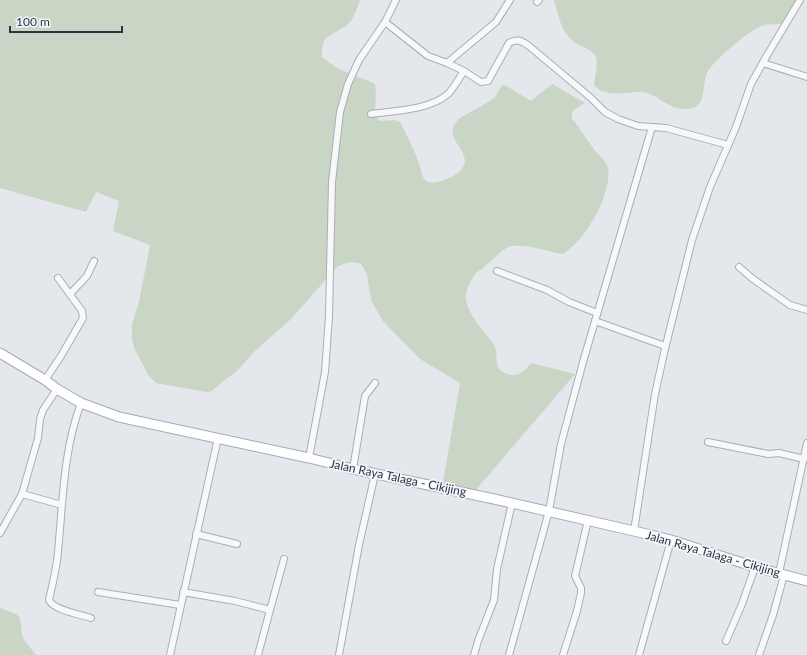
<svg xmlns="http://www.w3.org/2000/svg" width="807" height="655" font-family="Lato,sans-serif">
<rect width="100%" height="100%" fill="#e4e7ec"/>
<!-- green -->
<g fill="#c9d6c5">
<path d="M0,0H360C357,8 354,19 347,25C345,27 341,28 339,30C324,39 322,39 322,57C330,63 337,69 346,72C356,77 366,79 375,84C378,96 372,111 379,121L395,120L400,122C408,138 416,153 421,170C422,174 423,180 428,182C433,184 441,181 446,179C452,177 460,173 463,167C473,150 438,137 460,118L490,101L495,97L503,84L531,101L552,84L585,103L575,109L572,112V118C579,128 586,138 593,148C597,154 604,159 607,165C616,188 584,244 562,254C546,251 528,244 512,246C502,248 491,262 483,268C481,270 478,271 476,273C471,280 465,290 466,298C467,315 485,331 494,345C499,353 493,367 503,372C516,379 523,373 531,363L575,374L474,492L443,482L460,383L420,359L383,321L371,300L367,274L361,264C353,261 342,263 336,268L291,319L255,351L236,372L223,381L212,391L207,392L156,383L149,376L135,350L132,340V324L139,302L150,245L113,231L119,201L96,192L86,212L0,188Z"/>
<path d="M554,0H804L786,24C779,25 769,23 762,26C750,29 712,62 707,73C702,83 707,103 693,108C671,115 657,91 640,92C625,92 604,98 594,85C595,77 598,65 596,57C593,49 580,47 573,41C561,31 558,15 554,0Z"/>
<polygon points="0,608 16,614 20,618 22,635 24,640 36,655 0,655"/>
</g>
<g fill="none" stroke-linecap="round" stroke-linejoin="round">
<!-- street casing -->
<g stroke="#a9aeb7" stroke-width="8">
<g id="street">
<polyline points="537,2 539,0"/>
<polyline points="385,22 428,56 447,63 464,71"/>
<polyline points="447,63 496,22 510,0"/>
<polyline points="763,63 807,77"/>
<path d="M371,114C393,111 430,110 448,94C454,88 459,78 464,71L481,82L488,81L509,43C517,38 522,41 529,46L591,98L605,112L618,119L638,126L652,127"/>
<polyline points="739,267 753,279 790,305 807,310"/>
<polyline points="497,271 547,290 569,302 597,313"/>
<polyline points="70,294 87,276 94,261"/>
<polyline points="595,321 665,346"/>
<polyline points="45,380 61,356 83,318 82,311 58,278"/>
<path d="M81,403C62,454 63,508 57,561C55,574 52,587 49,600C53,610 82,615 91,618"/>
<polyline points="708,442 768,454 779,453 804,459"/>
<polyline points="309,458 325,372 329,316 332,182 340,112 348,84 359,60 385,22 396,0"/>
<polyline points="353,469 365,396 375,383"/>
<polyline points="22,494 62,505"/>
<polyline points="634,531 655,394 664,353 692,240 710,187 736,127 751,84 766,57 800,0"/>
<polyline points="0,533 22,494 38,438 40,419 43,410 57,389"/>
<polyline points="196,534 237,544"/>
<polyline points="779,573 807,443"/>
<polyline points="98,592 180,605"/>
<polyline points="183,592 235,601 270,610 258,655"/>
<polyline points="270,610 284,559"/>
<polyline points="726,641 742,604 755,567"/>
<polyline points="170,655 218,438"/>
<polyline points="339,655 359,545 375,474"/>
<polyline points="474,655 478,641 494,600 497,569 512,503"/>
<polyline points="509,655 549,511 561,444 583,362 652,127 666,128 728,145"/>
<polyline points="563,655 577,611 581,593 581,588 575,576 588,520"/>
<polyline points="639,655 671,540"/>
<polyline points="759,655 773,615 784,575"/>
</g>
</g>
<!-- primary casing -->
<g stroke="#a3abb8" stroke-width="11">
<polyline id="primary" points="0,353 45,380 57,389 81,403 119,417 309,458 353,469 494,499 634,531 671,540 755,567 807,581"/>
</g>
<!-- street -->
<use href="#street" stroke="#f7f8fa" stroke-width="6"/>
<!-- primary -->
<use href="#primary" stroke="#fff" stroke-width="9"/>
</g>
<g text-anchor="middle" stroke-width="3.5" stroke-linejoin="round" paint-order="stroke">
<!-- street labels -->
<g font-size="12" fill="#2b3445" stroke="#f4f6f9">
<text transform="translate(398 478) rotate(12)" y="4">Jalan Raya Talaga - Cikijing</text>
<text transform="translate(713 554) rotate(16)" y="4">Jalan Raya Talaga - Cikijing</text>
</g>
</g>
<!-- scale -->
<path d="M10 26v6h112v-6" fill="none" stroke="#2b3445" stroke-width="2"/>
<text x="16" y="26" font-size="12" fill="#2b3445" stroke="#f4f6f9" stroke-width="3" paint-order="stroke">100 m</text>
</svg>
